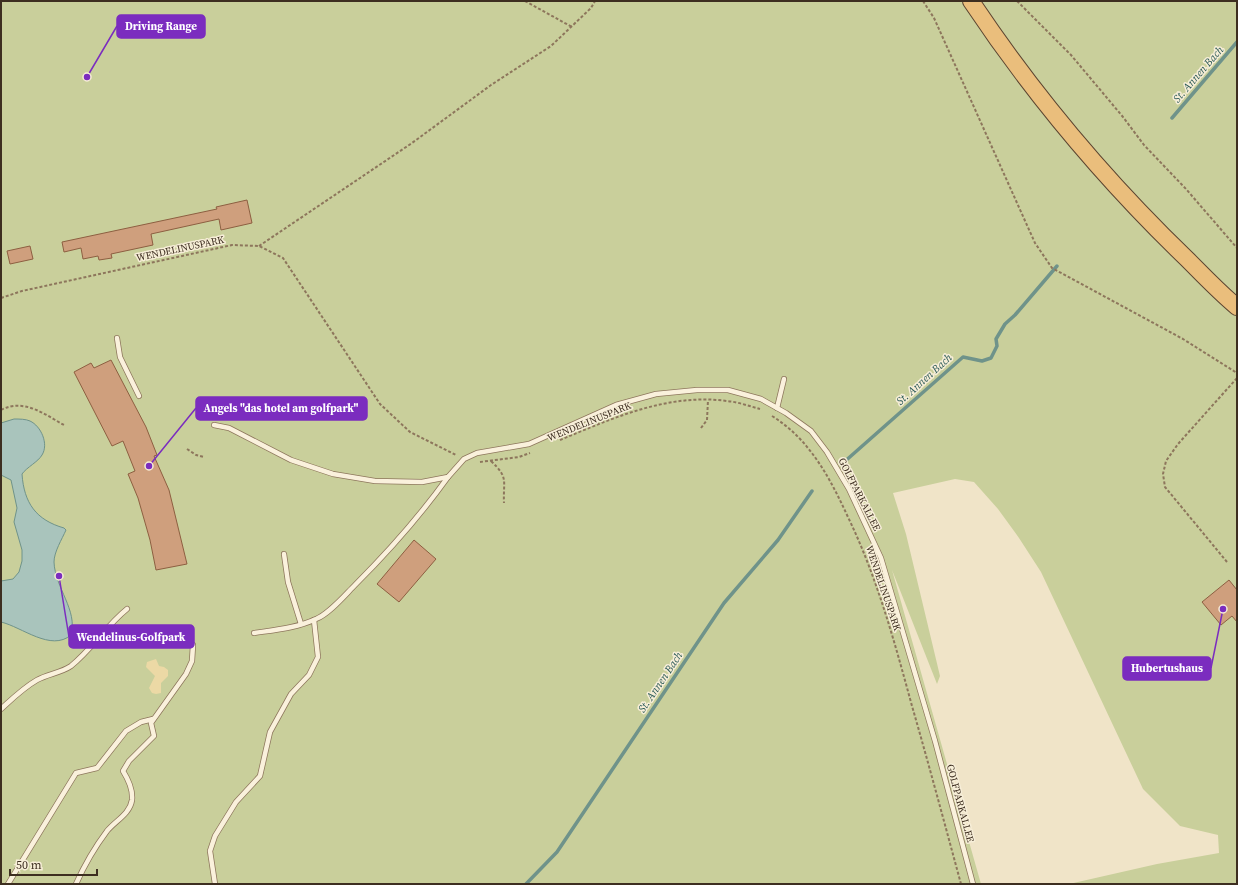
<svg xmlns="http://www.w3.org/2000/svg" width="1238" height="885" font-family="'Source Serif 4',serif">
<rect width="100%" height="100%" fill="#f0e4c8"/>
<!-- green -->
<polygon fill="#c9cf9b" points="1,1 1237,1 1237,884 1069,884 1157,864 1219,853 1218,835 1180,826 1143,789 1041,572 1019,538 998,509 974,482 955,479 893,493 906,534 940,676 937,684 892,570 981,884 1,884"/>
<!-- sand -->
<polygon fill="#ecd9a5" points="156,659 159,666 164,667 168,670 168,676 161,683 161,693 156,694 152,693 149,688 155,676 146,667 147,662"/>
<!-- water -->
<path fill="#a9c4bc" stroke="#6f938a" d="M14,419C19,419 26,419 30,421C41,426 49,444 42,455C38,462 27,467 22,474C24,503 36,520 64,528L66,530C62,539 54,552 54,562C55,588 78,610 71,635C51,652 22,627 1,622V581L13,579L19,572L22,561V550L14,522L17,508L11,480L1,475V423Z"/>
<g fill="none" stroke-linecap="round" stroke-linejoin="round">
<!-- stream -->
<g stroke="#6f938a" stroke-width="3.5">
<polyline points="1172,118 1237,42"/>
<polyline points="843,463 963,357 982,361 991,358 997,346 996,339 1005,324 1015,315 1057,266"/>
<polyline points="526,884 557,852 724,603 778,540 812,491"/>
</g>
</g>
<!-- building -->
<g fill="#cf9f7d" stroke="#8d5f41">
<polygon points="247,200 252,223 221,230 219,219 151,234 153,245 111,254 112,258 99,260 98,256 83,259 81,248 64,252 62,242 217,209 216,207"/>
<polygon points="30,246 33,259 10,264 7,251"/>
<polygon points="111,360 146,427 157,455 154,456 169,490 187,564 156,570 150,540 138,498 128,474 135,471 123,441 112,446 74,372 91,363 94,368"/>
<polygon points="414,540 436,559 399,602 377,584"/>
<polygon points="1229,580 1237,590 1237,622 1232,616 1221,625 1202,602"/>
</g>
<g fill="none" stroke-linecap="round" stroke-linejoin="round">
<!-- service casing -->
<g stroke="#8d765c" stroke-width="6">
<g id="service">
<polyline points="117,338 120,357 139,396"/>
<polyline points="777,408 784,379"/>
<polyline points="214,425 229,428 291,460 333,474 375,481 422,482 448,477 464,459 477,453 529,444 616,405 656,394 697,390 728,390 761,399 786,413 811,431 827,452 849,489 881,558 935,741 973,884"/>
<polyline points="284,554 288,582 301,624"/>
<path d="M254,633C274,630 297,628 316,619C329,614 345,595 355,585C389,551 420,516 448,477"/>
<path d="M1,709C12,699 23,688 37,680C47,674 61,673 71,666C92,649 106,626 127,609"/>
<polyline points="8,884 76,773 97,768 126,731 141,722 153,719"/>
<path d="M76,884C84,866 95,847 107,831C115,821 130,814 132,800C133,790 128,779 123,771L129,761L154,736L151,723L186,674L192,661L193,645"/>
<polyline points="215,884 210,851 215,836 236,802 260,776 270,732 291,694 309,675 318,657 314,620"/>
</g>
</g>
<!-- trunk casing -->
<g stroke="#5b4430" stroke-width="18">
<path id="trunk" d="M971,1C1033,94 1106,181 1187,259C1203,275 1219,292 1237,307"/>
</g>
<!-- path -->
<g stroke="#8d765c" stroke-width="2" stroke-dasharray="3 2" stroke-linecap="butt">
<polyline points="525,1 572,27"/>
<polyline points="923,1 934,18 1035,243 1052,268 1183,339 1237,373"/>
<polyline points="1017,1 1071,55 1123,117 1144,145 1186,189 1237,248"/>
<polyline points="259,246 412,143 491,85 551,46 591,8 595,1"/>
<polyline points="1,298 22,291 232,245 259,246 283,258 380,404 410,432 456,455"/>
<path d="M1,410C24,398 44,414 64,425"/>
<path d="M772,416C809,439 829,476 847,515C877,577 894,640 912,706C929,765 945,825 961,884"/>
<polyline points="701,428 707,420 708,400"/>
<path d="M560,440C613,418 668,393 727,401C738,402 749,406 760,409"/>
<polyline points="187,449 196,455 204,457"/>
<path d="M491,461C509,478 503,480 504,503"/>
<polyline points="480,462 519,457 530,453"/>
<polyline points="1227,562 1165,487 1163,474 1166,461 1178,444 1237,378"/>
</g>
<!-- service -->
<use href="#service" stroke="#faf1dc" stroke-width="4.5"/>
<!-- trunk -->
<use href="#trunk" stroke="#eabe7c" stroke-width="16"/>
</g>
<g text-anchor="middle" stroke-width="3" stroke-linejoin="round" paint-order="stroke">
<!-- street labels -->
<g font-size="10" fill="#3d2e20" stroke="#f7eed8">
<text transform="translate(180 248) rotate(-12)" y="4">WENDELINUSPARK</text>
<text transform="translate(589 421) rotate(-22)" y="4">WENDELINUSPARK</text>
<text transform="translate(860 494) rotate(63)" y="4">GOLFPARKALLEE</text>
<text transform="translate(884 588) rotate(71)" y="4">WENDELINUSPARK</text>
<text transform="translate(961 803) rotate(75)" y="4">GOLFPARKALLEE</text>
</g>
<!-- water labels -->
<g font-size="11" font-style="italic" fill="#2f5d5a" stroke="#f7eed8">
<text transform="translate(1198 74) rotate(-49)" y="4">St. Annen Bach</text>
<text transform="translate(924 379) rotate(-42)" y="4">St. Annen Bach</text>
<text transform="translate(660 682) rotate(-56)" y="4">St. Annen Bach</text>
</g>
</g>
<!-- callouts -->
<path fill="none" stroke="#7b2cbf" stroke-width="1.5" d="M87 77L117 26M149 466L196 408M59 576L69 637M1223 609L1211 668"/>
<g fill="#7b2cbf" stroke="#f7eed8" stroke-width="1.5">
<circle cx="87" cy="77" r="4"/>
<circle cx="149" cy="466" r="4"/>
<circle cx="59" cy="576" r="4"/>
<circle cx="1223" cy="609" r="4"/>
</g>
<g fill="#7b2cbf" stroke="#7b2cbf" stroke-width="1.5">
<rect x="117" y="15" width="88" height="23" rx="4"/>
<rect x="196" y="397" width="171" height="23" rx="4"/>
<rect x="69" y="625" width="125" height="23" rx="4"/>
<rect x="1123" y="657" width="88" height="23" rx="4"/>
</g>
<g font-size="11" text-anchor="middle" font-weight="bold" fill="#fff">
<text x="161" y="30">Driving Range</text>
<text x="281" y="412">Angels "das hotel am golfpark"</text>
<text x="131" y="641">Wendelinus-Golfpark</text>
<text x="1167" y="672">Hubertushaus</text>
</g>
<!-- border -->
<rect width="1238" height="885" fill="none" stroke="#3d2e20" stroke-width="4"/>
<!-- scale -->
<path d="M10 869v6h87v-6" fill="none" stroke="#3d2e20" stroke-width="2"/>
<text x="16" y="869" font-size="12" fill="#3d2e20" stroke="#f7eed8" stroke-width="3" paint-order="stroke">50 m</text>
</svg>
